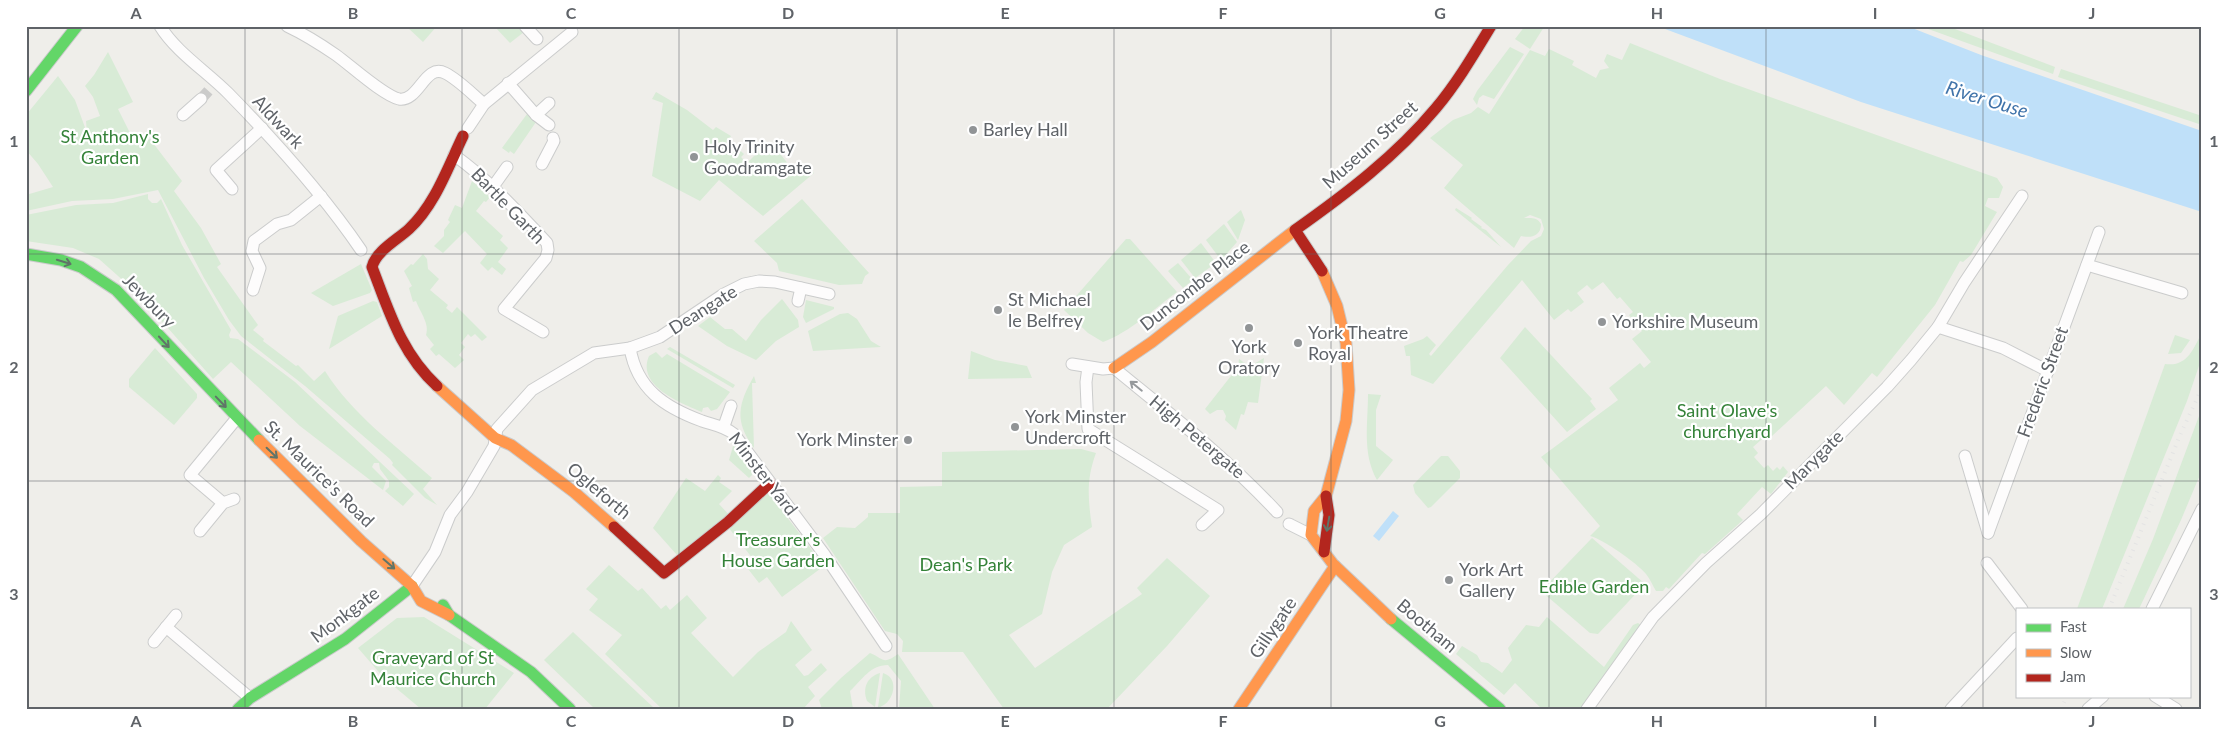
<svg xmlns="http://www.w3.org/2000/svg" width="2228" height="735" font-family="Lato,sans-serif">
<rect width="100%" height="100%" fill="#efeeea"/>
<!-- green -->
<g fill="#d8ebd6">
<polygon points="406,26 437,26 423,42"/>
<polygon points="519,26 524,32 510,43 495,27"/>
<polygon points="1525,26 1544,27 1530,49 1515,39"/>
<polygon points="1920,26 1947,26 2055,67 2053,74"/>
<path d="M1630,43L1720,79L1997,178L2003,187L1999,198H1988L1985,206L1997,212L1971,255L1963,262L1960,261L1935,305L1877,377L1872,373L1844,405L1826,386L1772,436L1769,433L1753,447L1758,453L1754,457L1764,468L1768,465L1773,471L1777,467L1780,470L1783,466L1788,472L1771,494L1762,487L1737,514L1743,520L1705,554L1702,553L1669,589L1666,587L1663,591H1656C1653,586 1650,579 1646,574C1637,563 1603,539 1590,536L1600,526L1541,457L1618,400L1609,388L1640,363L1644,368L1651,362L1632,339L1642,331L1629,315L1633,312L1620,297L1617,299L1603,282L1592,290L1587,285L1577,293L1584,302L1571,312L1568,309L1554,320L1522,280L1433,384L1411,375L1410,356H1406L1404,346L1423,339L1427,336L1436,345L1429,354L1431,356L1508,265L1531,241L1541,236L1544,229L1541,219L1530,215L1524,218C1532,218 1537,217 1541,224C1541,237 1530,238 1521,236L1514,248L1444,188L1463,165L1430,138L1453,120L1471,113L1478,107L1489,114L1530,50L1545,56L1549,49L1574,61L1572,65L1596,78L1600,70L1609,68L1604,61L1607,54L1622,60Z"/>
<polygon points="1510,47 1524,54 1494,99 1483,95 1479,98 1477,105 1473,99 1477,91"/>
<path d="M108,52L133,102L118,109L136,145L150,139L182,181L174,191L201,228L221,264L217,267L258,325L253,330L264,339L263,341L296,366L298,365L314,381L325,371C352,414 394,444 432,478L423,489L437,505L425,498L392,465L393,463L390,459L305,386L241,336L229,320L204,278L158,190L113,199L72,201L26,211V195L53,187L38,164L26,150V115L58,76L75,100L87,133L86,121L100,116L93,97L85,86L94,75Z"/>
<polygon points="2061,69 2202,116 2202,125 2058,77"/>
<polygon points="656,92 687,110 713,130 716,127 731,136 730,138 734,143 733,144 744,154 741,157 747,163 762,148 771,145 773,151 778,151 796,174 807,166 814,173 763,216 719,180 700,201 652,176 663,103 652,99"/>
<polygon points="527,114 536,122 514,154 510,151 509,153 502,148"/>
<polygon points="472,181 490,197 486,202 484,201 476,211 503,236 500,240 508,248 498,262 506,269 502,275 492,267 488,271 480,263 487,254 465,231 443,253 434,246 444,236 444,230 450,222 448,220 455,205 462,208"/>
<polygon points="148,194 148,199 152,203 157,203 161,199 182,245 231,330 229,335 230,338 238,339 295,382 414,494 403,506 385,491 389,487 389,481 380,469 379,463 374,463 372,467 386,481 383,490 300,426 231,362 213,379 136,292 99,259 73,248 26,241 26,215 76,205 113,203"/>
<polygon points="802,199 869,273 865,276 862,284 839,285 779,271 777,263 754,241"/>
<polygon points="1456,208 1472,218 1471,219 1482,227 1481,228 1486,230 1501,247 1455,210"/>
<polygon points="1241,210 1245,220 1238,240 1227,222"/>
<polygon points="1224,224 1237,242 1221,260 1206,240"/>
<path d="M1126,239H1130L1177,292C1154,309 1130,332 1103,342L1088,333L1064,310Z"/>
<polygon points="1201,243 1216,263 1195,278 1181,260"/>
<path d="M423,254L427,259L428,269L439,279L430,290L448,305L446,308L452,313L457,307L487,337L482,341L475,334L471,337L468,334L461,343L465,347L459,355L464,360L455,368L439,354L436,356L430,349L434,345L426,335C430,324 420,312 416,301L413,302L409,288L412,286L404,271L411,264L413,265Z"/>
<polygon points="1178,263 1193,280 1183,288 1168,271"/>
<polygon points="361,264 372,290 370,293 333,306 311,293"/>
<polygon points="782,299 798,320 799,327 776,341 756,360 727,346 698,326 710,317 725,329 732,329 746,341 761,320"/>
<polygon points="806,300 834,307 834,309 806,323 803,317"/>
<polygon points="373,301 377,302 382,316 329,349 338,316"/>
<polygon points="848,313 857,319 871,341 881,347 813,351 808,331 840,314"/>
<polygon points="1525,327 1592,399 1590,401 1596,409 1567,432 1500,358"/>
<path d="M2202,332V357L2187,401L2102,609H2077L2165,364C2187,367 2193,350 2202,332Z"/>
<polygon points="2175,335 2190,340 2181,353 2168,354"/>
<polygon points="670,347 735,385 733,388 667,349"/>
<polygon points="155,348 197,394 197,398 174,425 129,387 129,379"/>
<polygon points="971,351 995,360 1027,366 1032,378 968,379"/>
<path d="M656,352L662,358L667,354L730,392L717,409L711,411L708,407L703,408L702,412C681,403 636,386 649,356Z"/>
<path d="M1264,358L1258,403L1248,402L1244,415L1241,414L1236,430L1225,420L1226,416L1223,410H1217L1210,414L1205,409L1238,367L1239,359C1249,367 1253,365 1264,358Z"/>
<path d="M754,376L756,383H752L754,448C734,421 738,404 754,376Z"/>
<path d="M1368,394L1381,395L1376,410V446L1393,460L1377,480C1362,453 1368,424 1368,394Z"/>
<polygon points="2202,408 2202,470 2181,520 2139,609 2123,609 2153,539"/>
<polygon points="734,443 756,471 749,478 729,460"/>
<path d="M1081,449L1096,453C1086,480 1088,499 1092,527L1064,545L1052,572L1042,614L1009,635L1035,668L1142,594L1137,588L1167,558L1210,596L1167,646L1107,709H1004L963,652H902L903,641L897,634L885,631L823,538L837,527L855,528L868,517V513H900V487L942,486V452Z"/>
<polygon points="1441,456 1448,456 1460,471 1460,478 1431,507 1428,508 1415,493 1413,485"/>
<polygon points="718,475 721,478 719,482 732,491 719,504 730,516 677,555 653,528 686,478 705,491"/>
<polygon points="768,492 824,566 782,597 767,577 759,583 745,565 753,559 728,527"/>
<polygon points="1592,538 1645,584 1598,634 1590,633 1541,591"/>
<polygon points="609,565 638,591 642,588 661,609 666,605 670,610 687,595 707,618 691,633 733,677 758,652 786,632 791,621 812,650 795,665 804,676 808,675 821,663 827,670 808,687 815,696 803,709 662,709 605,654 622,635 589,610 598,599 586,589"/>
<polygon points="424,617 514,673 485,709 421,709 384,678 358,648 397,618"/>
<polygon points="1547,617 1604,667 1633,625 1638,623 1641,625 1581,709 1542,709 1515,683 1504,695 1456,654 1462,646 1477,655 1481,662 1488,663 1502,673 1512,660 1508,648 1526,625 1539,627"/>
<polygon points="573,632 655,709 595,709 544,660"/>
<path d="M870,653C884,659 883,665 898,654L935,709H899L901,681L888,665C870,665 862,680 850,691L853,709H822L819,700L841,678Z"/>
<path d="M880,673L875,707L867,701C862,688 867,677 880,673Z"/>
<path d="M883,673C900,678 894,702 880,707H878Z"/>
</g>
<!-- water -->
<g fill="#bfe0f9">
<polygon points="1657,26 1907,26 1981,55 2202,131 2202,212 1861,102"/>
<polygon points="1393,511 1399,516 1379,541 1373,536"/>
</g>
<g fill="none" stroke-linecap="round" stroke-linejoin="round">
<!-- street-tunnel -->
<polyline stroke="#cbcbca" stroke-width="11" stroke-dasharray="11 5.5" stroke-linecap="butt" points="201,99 211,88"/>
<!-- street casing -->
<g stroke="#cbcccc" stroke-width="13">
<g id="street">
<path d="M160,26C176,52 206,71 228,93C276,142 322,193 361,250"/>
<path d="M287,26C304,34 320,44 336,55C350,65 384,96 399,99C419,102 425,63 445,73C459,80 472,94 484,104"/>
<polyline points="525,26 537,39"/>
<polyline points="508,83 536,115 549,125"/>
<polyline points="183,115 201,99"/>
<polyline points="536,115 549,103"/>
<polyline points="468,128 484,104 572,32"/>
<path d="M454,155C489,180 518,212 547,243L548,250L546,258L504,309L543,332"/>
<polyline points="542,164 554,141 553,138"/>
<polyline points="492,188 507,167"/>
<polyline points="232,189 216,170 262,128"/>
<polyline points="2087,265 2182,293"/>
<polyline points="253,290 260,268 252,251 254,241 277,224 291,220 321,196"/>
<polyline points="798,301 801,288"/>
<polyline points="1938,327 2003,348 2048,371"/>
<path d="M630,348C637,389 664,407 702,421C714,425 724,426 734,434L824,554L886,646"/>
<path d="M1072,364L1103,369L1114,368C1170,414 1227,458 1277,512"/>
<polyline points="1088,367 1086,382 1088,429 1218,510 1202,525"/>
<polyline points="724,426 731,406"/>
<polyline points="1965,456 1988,533"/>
<polyline points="223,503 190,475 237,418"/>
<polyline points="1289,524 1311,535"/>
<polyline points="200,531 223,503 234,499"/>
<polyline points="1988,533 2099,232"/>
<polyline points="1987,563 2022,609"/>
<polyline points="412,586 435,552 450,515 467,492 494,446 497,429 532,390 594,353 630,348 660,337 724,294 744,284 759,281 775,282 829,294"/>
<polyline points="2152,609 2202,509"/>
<polyline points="166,627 250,698"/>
<polyline points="154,642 176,615"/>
<polyline points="2155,696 2176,709"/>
<polyline points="1587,709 1653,617 1706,563 1761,514 1887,387 1911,360 1938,327 1964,283 2022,196"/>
<polyline points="1951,709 2017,638"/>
<polyline points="2088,709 2103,696"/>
</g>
</g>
<!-- fast casing -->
<g stroke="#cacacb" stroke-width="13">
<g id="fast">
<polyline points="26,91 77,26"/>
<polyline points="26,254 61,260 81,267 116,290 259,440"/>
<polyline points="443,605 449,615 531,672 570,709"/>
<polyline points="1391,619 1500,709"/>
<polyline points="238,709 250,698 345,639 412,586"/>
</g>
</g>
<!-- slow casing -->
<g stroke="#cacacb" stroke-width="13">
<g id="slow">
<polyline points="1322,271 1337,306 1346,343 1349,390 1346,421 1326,496 1314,511 1311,535 1333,564 1391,619"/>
<polyline points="1114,368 1152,342 1295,230"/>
<polyline points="437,386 495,438 511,445 574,492 614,527"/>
<polyline points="259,440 361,541 412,586 421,601 449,615"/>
<polyline points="1239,709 1335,566"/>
</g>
</g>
<!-- jam casing -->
<g stroke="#cacacb" stroke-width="13">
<g id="jam">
<path d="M1322,271L1295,230C1346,194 1396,156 1436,108C1457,83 1474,54 1491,26"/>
<path d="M437,386C401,353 389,311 372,267C376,251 397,240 409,229C435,205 448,167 463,136"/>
<polyline points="614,527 664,573 728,522 770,483"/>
<polyline points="1324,552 1329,515 1326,496"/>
</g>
</g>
<!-- street -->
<use href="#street" stroke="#fdfcfc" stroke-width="11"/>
<!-- fast -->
<use href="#fast" stroke="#63d668" stroke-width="11"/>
<!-- slow -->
<use href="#slow" stroke="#ff974d" stroke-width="11"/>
<!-- jam -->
<use href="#jam" stroke="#b3261e" stroke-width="11"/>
<!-- rail -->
<g stroke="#e4e4e4" stroke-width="4" stroke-dasharray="1 6" stroke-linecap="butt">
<polyline points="2109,609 2181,433 2202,388"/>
<polyline points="2061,709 2067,696"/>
</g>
</g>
<!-- one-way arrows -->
<defs><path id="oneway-shaft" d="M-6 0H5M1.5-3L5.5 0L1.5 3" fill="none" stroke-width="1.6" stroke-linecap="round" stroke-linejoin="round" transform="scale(1.25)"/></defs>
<g stroke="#607468">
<use href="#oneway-shaft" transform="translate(64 262) rotate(17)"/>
<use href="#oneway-shaft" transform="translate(164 342) rotate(47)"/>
<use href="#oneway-shaft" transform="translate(221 402) rotate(46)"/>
<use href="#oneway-shaft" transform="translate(272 453) rotate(44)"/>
<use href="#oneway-shaft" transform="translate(1328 524) rotate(100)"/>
<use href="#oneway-shaft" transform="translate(389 564) rotate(41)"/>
</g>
<use stroke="#96999c" href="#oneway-shaft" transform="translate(1136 386) rotate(-141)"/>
<!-- grid -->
<path fill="none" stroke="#5f6368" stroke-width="1" stroke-opacity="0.55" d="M245,26V709M462,26V709M679,26V709M897,26V709M1114,26V709M1331,26V709M1549,26V709M1766,26V709M1983,26V709M26,254H2202M26,481H2202"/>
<!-- markers -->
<g fill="#919496" stroke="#fff" stroke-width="2">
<circle cx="973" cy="130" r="5"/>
<circle cx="694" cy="157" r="5"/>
<circle cx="998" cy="310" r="5"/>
<circle cx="1602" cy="322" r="5"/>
<circle cx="1249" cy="328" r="5"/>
<circle cx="1298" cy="343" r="5"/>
<circle cx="1015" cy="427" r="5"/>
<circle cx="908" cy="440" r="5"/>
<circle cx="1449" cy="580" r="5"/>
</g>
<g text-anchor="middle" stroke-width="4.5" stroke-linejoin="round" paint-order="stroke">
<!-- street labels -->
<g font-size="18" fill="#5f6368" stroke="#fff">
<text transform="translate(278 122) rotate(47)" y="6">Aldwark</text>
<text transform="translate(1370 145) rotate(-42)" y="6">Museum Street</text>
<text transform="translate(508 206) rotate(46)" y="6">Bartle Garth</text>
<text transform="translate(1195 286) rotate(-38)" y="6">Duncombe Place</text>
<text transform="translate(149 301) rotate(46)" y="6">Jewbury</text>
<text transform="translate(703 310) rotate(-32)" y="6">Deangate</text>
<text transform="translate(2043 382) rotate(-70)" y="6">Frederic Street</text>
<text transform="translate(1197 437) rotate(40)" y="6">High Petergate</text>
<text transform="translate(1814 460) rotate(-45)" y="6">Marygate</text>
<text transform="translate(319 474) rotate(44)" y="6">St. Maurice's Road</text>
<text transform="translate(763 474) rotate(52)" y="6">Minster Yard</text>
<text transform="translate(599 491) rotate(40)" y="6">Ogleforth</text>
<text transform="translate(345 615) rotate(-37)" y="6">Monkgate</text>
<text transform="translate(1427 626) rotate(40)" y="6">Bootham</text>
<text transform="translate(1273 628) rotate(-56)" y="6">Gillygate</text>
</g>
<!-- poi labels -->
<g font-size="18" fill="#5f6368" stroke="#fff" text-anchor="start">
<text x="983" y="136">Barley Hall</text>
<text x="704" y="153">Holy Trinity<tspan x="704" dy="21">Goodramgate</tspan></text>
<text x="1008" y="306">St Michael<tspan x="1008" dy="21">le Belfrey</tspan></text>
<text x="1612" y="328">Yorkshire Museum</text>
<text x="1308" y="339">York Theatre<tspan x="1308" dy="21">Royal</tspan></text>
<text x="1249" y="353" text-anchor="middle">York<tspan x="1249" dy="21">Oratory</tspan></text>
<text x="1025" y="423">York Minster<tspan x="1025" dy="21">Undercroft</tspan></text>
<text x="898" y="446" text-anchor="end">York Minster</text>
<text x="1459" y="576">York Art<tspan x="1459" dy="21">Gallery</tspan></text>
</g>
<!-- park labels -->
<g font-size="18" fill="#348238" stroke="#fff">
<text x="110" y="143">St Anthony's<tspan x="110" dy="21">Garden</tspan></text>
<text x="1727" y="417">Saint Olave's<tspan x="1727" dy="21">churchyard</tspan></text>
<text x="778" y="546">Treasurer's<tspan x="778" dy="21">House Garden</tspan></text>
<text x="966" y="571">Dean's Park</text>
<text x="1594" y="593">Edible Garden</text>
<text x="433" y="664">Graveyard of St<tspan x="433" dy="21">Maurice Church</tspan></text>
</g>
<!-- water labels -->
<g font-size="19" font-style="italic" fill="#4174aa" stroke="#fff">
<text transform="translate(1987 99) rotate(17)" y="7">River Ouse</text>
</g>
</g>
<!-- border -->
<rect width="2228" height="735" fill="none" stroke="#ffffff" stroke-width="55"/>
<!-- legend -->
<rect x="2016" y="608" width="175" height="90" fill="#ffffff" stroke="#bfc1c3"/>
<rect x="2026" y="624" width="25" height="8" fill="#63d668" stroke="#bfc1c3"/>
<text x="2060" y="632" font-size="15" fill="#5f6368">Fast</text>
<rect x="2026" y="649" width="25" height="8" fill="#ff974d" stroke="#bfc1c3"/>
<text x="2060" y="658" font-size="15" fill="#5f6368">Slow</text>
<rect x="2026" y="674" width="25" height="8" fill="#b3261e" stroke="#bfc1c3"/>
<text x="2060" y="682" font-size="15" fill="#5f6368">Jam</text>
<rect x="28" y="28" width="2172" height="680" fill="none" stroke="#5f6368" stroke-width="2"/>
<g font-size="16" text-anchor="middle" font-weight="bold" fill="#5f6368">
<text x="136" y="19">A</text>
<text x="353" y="19">B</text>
<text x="571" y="19">C</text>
<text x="788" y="19">D</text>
<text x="1005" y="19">E</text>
<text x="1223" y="19">F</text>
<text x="1440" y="19">G</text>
<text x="1657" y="19">H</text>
<text x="1875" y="19">I</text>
<text x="2092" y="19">J</text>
<text x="14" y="147">1</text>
<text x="2214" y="147">1</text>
<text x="14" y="373">2</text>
<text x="2214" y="373">2</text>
<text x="14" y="600">3</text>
<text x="2214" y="600">3</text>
<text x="136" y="727">A</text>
<text x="353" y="727">B</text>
<text x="571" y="727">C</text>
<text x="788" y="727">D</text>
<text x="1005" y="727">E</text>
<text x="1223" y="727">F</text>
<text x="1440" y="727">G</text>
<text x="1657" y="727">H</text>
<text x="1875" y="727">I</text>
<text x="2092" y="727">J</text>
</g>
</svg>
